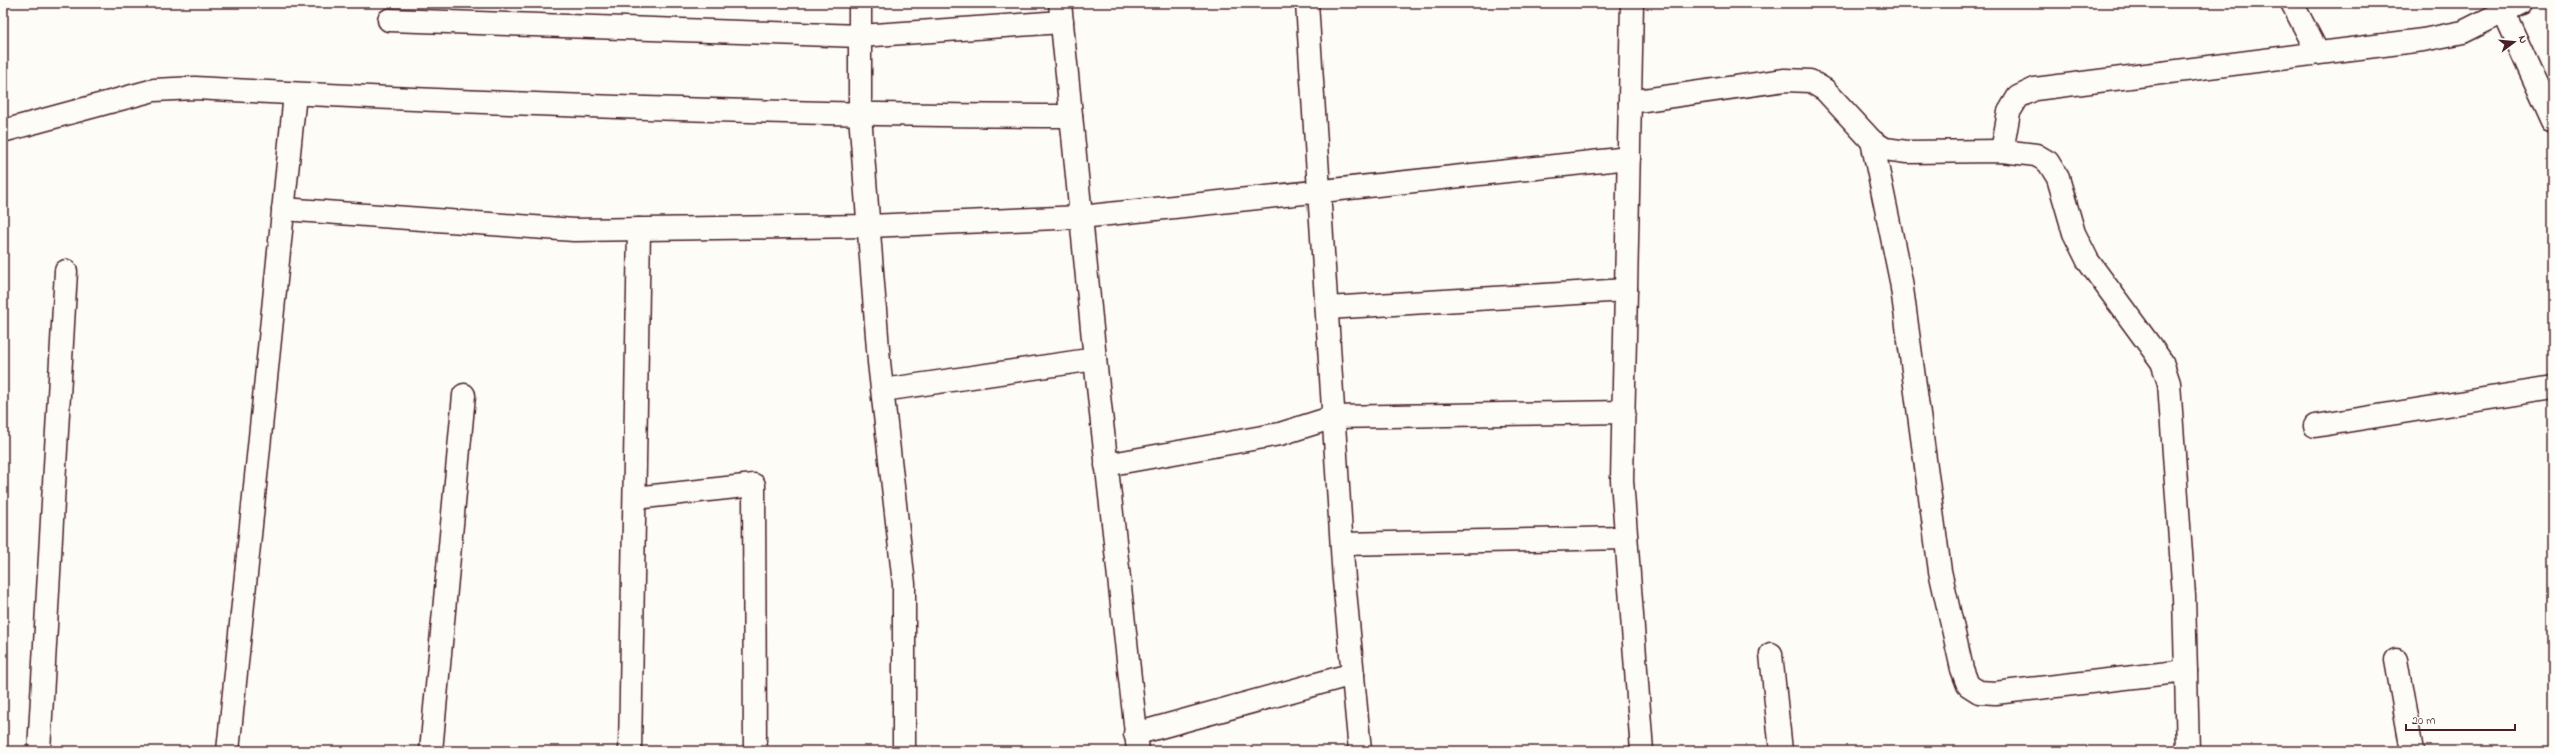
<svg xmlns="http://www.w3.org/2000/svg" width="2556" height="754" font-family="'Indie Flower',sans-serif">
<rect width="100%" height="100%" fill="#fdfcf7"/>
<filter id="ink" filterUnits="userSpaceOnUse"><feTurbulence type="fractalNoise" baseFrequency=".025" numOctaves="2"/><feDisplacementMap in="SourceGraphic" scale="8" xChannelSelector="R" yChannelSelector="G"/><feConvolveMatrix kernelMatrix="1 2 1 2 8 2 1 2 1" color-interpolation-filters="sRGB"/></filter>
<g filter="url(#ink)">
<g fill="none" stroke-linecap="round" stroke-linejoin="round">
<!-- minor casing -->
<g stroke="#4a1f2b" stroke-width="25">
<g id="minor">
<polyline points="860,3 860,115 879,362 904,584 904,751"/>
<polyline points="1060,3 1095,359 1138,751"/>
<polyline points="1307,3 1344,580 1360,751"/>
<polyline points="1632,3 1622,480 1642,751"/>
<polyline points="2292,3 2318,53"/>
<polyline points="2504,13 2553,121"/>
<polyline points="389,20 860,36 1062,22"/>
<polyline points="1630,102 1785,80 1810,81 1825,90 1872,141 1885,149 1907,152 2002,151 2036,155 2048,162 2058,178 2074,233 2088,261 2162,362 2169,383 2184,596 2188,751"/>
<path d="M3,131L154,90L195,88C487,104 779,115 1071,116"/>
<polyline points="1872,141 1901,281 1940,571 1962,669 1968,685 1979,692 1995,693 2186,671"/>
<polyline points="2002,151 2009,112 2018,97 2035,89 2423,40 2463,32 2521,3"/>
<polyline points="283,209 574,230 869,226 1081,217 1629,158"/>
<polyline points="1327,308 1626,290"/>
<polyline points="883,390 1095,359"/>
<polyline points="2315,426 2553,388"/>
<polyline points="1106,465 1280,434 1334,417 1624,412"/>
<polyline points="635,498 754,485 755,751"/>
<polyline points="1342,544 1626,538"/>
<polyline points="1771,654 1781,751"/>
<polyline points="2396,660 2412,751"/>
<polyline points="1135,734 1353,674"/>
<polyline points="39,751 66,271"/>
<polyline points="228,751 295,94"/>
<polyline points="431,751 464,395"/>
<polyline points="630,751 639,229"/>
</g>
</g>
<!-- minor -->
<use href="#minor" stroke="#fdfcf7" stroke-width="22"/>
</g>
</g>
<!-- margin -->
<rect width="2556" height="754" fill="none" stroke="#fdfcf7" stroke-width="16"/>
<rect x="8" y="8" width="2540" height="738" fill="none" stroke="#4a1f2b" stroke-width="1.5" filter="url(#ink)"/>
<!-- north arrow -->
<g transform="translate(2514 42) rotate(74)" stroke="#fdfcf7" stroke-width="3" paint-order="stroke">
<path d="M0-3L7 15L0 10L-7 15Z" fill="#4a1f2b"/>
<text y="-6" font-size="11" font-weight="bold" text-anchor="middle" fill="#4a1f2b">N</text>
</g>
<!-- scale -->
<path d="M2406 724v6h109v-6" fill="none" stroke="#4a1f2b" stroke-width="2"/>
<text x="2412" y="724" font-size="12" fill="#4a1f2b" stroke="#fdfcf7" stroke-width="3" paint-order="stroke">20 m</text>
</svg>
